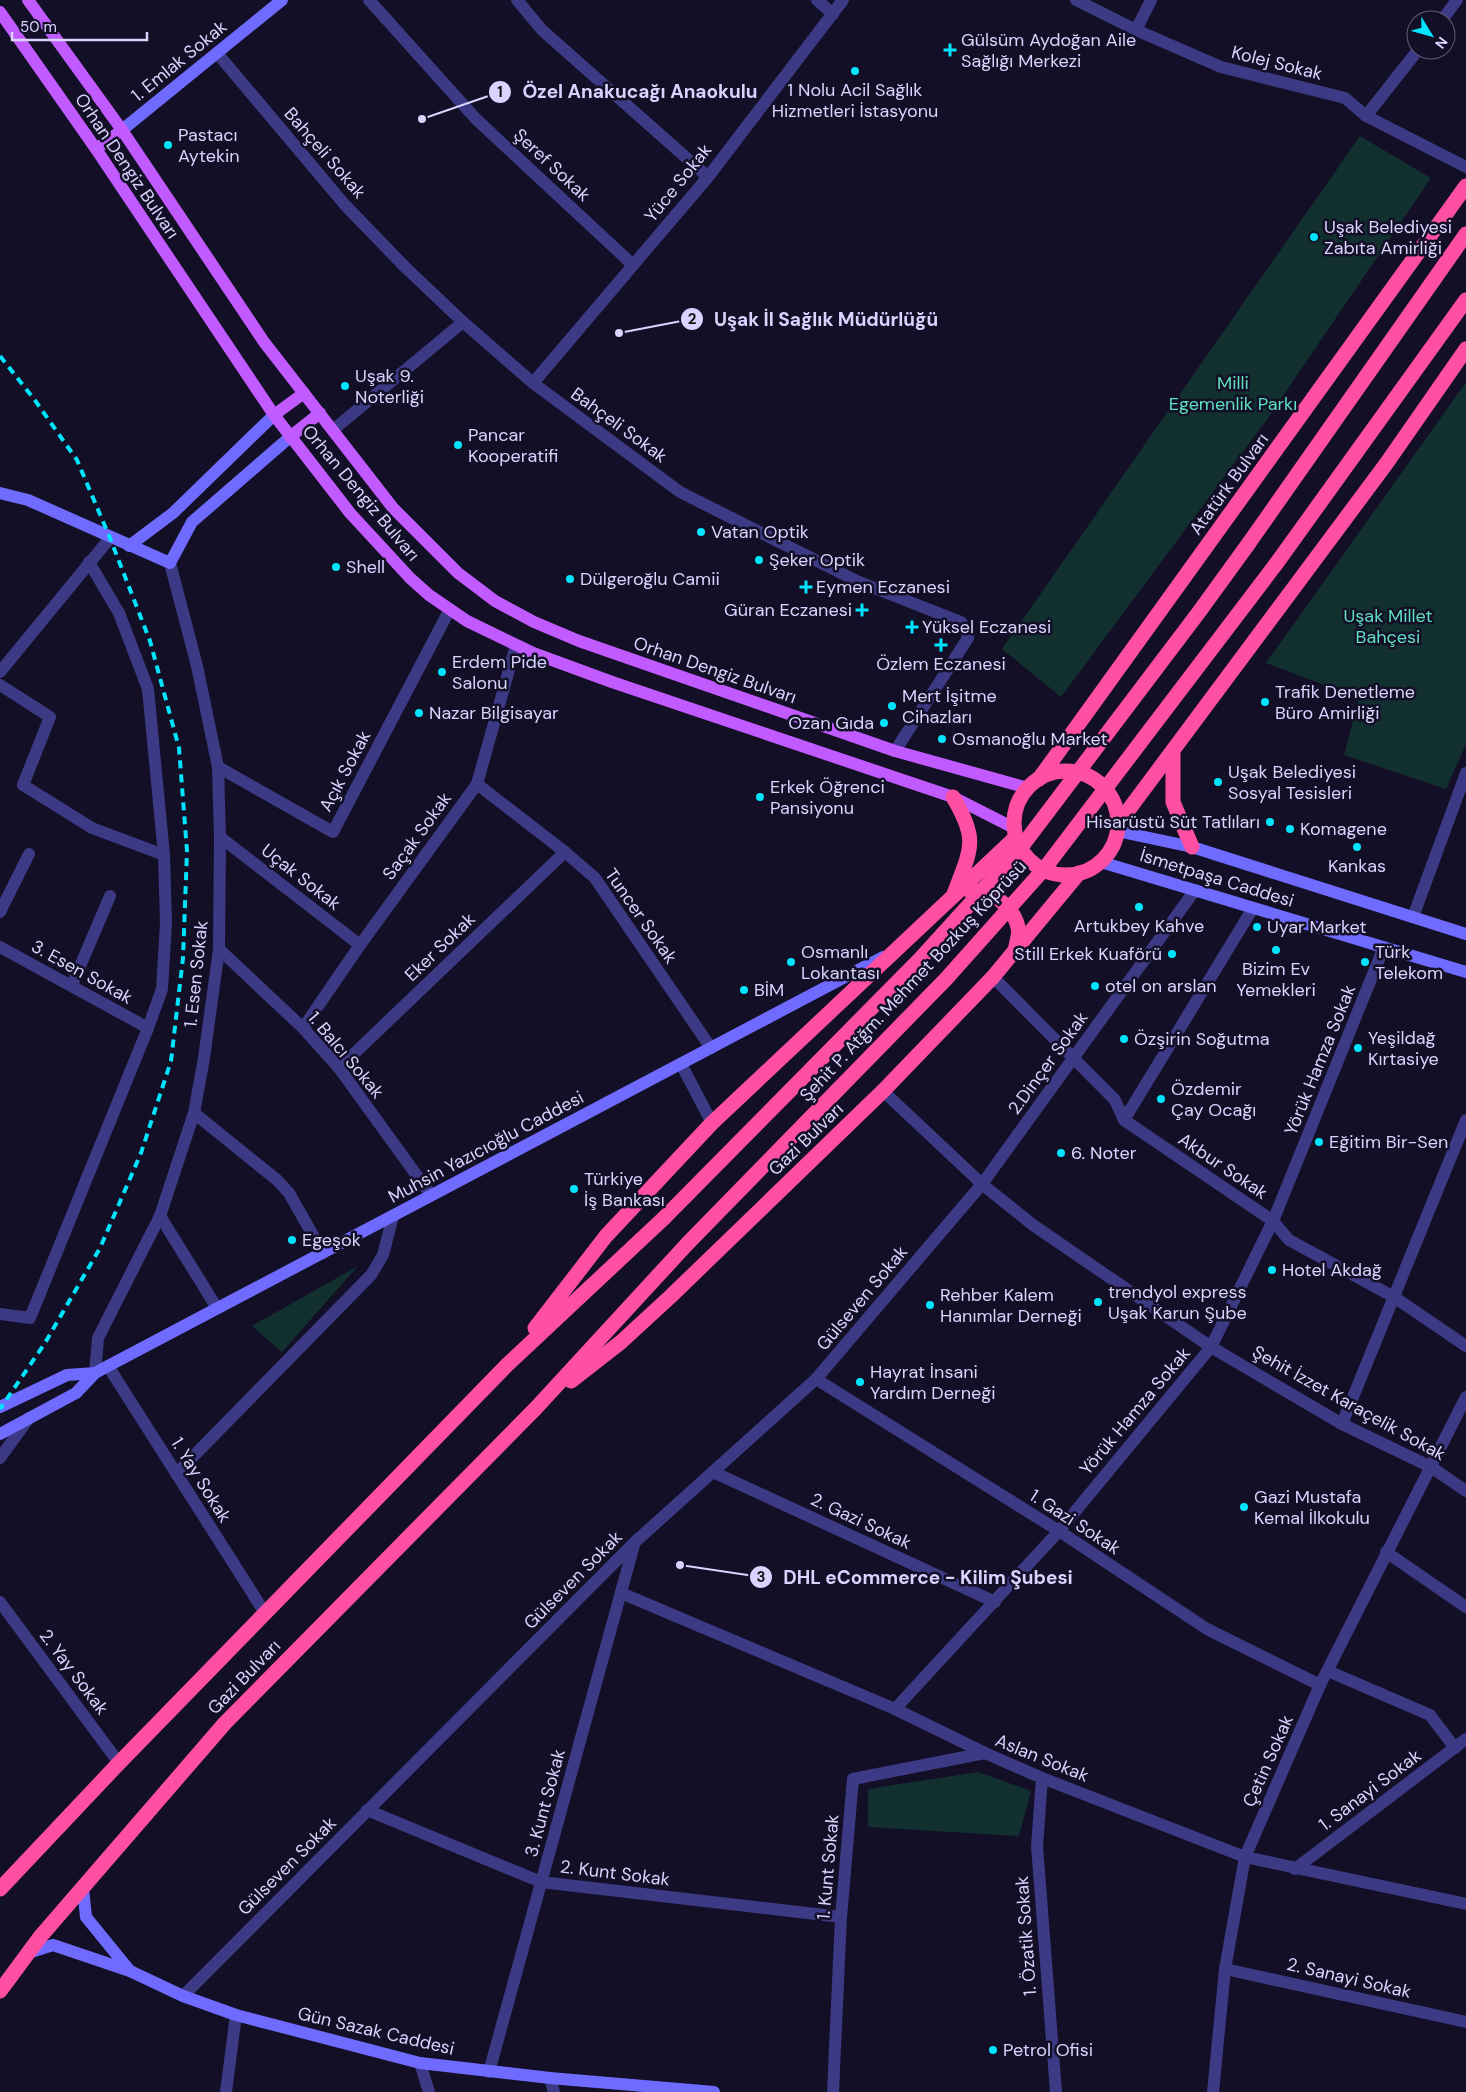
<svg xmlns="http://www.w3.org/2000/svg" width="1466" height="2092" font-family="'DM Sans',sans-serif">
<rect width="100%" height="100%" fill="#130f26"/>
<!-- green -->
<g fill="#12302f">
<polygon points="1360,136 1431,178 1268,418 1061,697 1002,649"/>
<polygon points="1466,382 1466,744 1446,789 1344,755 1359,698 1266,663"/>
<polygon points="358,1266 282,1352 252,1326"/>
<polygon points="978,1772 1031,1791 1019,1836 868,1827 868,1789"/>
</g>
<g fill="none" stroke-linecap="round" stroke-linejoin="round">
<!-- street -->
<g stroke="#3d3a85" stroke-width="12">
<polyline points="369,0 476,119 633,265"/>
<polyline points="517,0 542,30 708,177"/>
<polyline points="817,0 833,14"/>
<polyline points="1076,0 1136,30 1221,67 1345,98 1366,116 1466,167"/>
<polyline points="1442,20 1457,0"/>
<polyline points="1136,30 1151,0"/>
<polyline points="217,53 345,205 405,267 463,322 533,383 680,492 859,582 961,622 966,630 968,638 895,751"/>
<polyline points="1366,116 1418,50"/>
<polyline points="533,383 708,177 843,0"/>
<polyline points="333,430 463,322"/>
<polyline points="0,672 110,538"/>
<polyline points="0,685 50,717 23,785 92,828 164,855"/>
<polyline points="218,767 333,832 450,609"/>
<polyline points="477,784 565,852 595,878 711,1048"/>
<polyline points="220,837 360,945"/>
<polyline points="0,912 29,854"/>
<polyline points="1413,917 1466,773"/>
<polyline points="0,947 148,1028"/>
<polyline points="219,949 303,1028 339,1068 431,1195"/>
<polyline points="993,977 1115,1100 1124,1120 1273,1221 1289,1240 1394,1297 1466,1346"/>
<polyline points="72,985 110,896"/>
<polyline points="303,1028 360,945 477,784 516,645"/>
<polyline points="681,1064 712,1123"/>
<polyline points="339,1068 565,852"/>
<polyline points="883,1091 982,1184 1033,1225 1211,1347 1342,1424 1431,1467 1466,1491"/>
<polyline points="194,1113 277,1180 289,1193 323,1253"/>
<polyline points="1124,1120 1253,908"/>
<polyline points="160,1216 217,1308"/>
<polyline points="0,1314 30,1318 148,1028 162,989 166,923 164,855 148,689 119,613 89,562"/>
<polyline points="108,1366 265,1613"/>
<polyline points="95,1373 98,1338 160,1216 194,1113 204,1058 219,949 220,837 218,767 197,666 170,563"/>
<polyline points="816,1379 1059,1531 1207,1629 1320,1685"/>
<polyline points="1342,1424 1466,1120"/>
<polyline points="0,1458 29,1418"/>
<polyline points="713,1472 995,1602"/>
<polyline points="176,1474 371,1275 383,1255 393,1216"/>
<polyline points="1386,1552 1466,1607"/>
<polyline points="621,1593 895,1709 985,1753 1042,1778 1245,1857 1466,1904"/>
<polyline points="0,1602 119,1763"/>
<polyline points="1328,1671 1430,1715 1455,1748"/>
<polyline points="895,1709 1059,1531 1211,1347 1273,1221 1384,947"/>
<polyline points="1042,1778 1037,1846 1056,2092"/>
<polyline points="367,1810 541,1882 841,1917"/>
<polyline points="1295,1869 1466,1739"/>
<polyline points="1225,1969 1466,2022"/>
<polyline points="183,1996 635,1542 816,1379 982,1184 1195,890"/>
<polyline points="420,2063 429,2092"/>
<polyline points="489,2072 634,1545"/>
<polyline points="550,2078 554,2092"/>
<polyline points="226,2092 236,2015"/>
<polyline points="833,2092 841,1917 853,1779 985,1753"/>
<polyline points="1213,2092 1225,1969 1245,1857 1320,1685 1466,1397"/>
</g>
<!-- secondary -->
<g stroke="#6f6bff" stroke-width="12">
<polyline points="122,130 282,0"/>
<polyline points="0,493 28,500 170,563 192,522 290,437"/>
<polyline points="129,546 173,513 274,415"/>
<polyline points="1117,831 1192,847 1466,934"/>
<polyline points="1101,862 1466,972"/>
<polyline points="0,1407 67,1375 95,1373"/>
<polyline points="0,1434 76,1393 95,1373 108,1366 883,957"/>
<polyline points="83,1888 86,1917 130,1971"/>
<polyline points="28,1953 53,1945 130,1971 183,1996 236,2015 420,2063 550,2078 714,2092"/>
</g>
<!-- primary -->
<g stroke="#c25bff" stroke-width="12">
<polyline points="28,0 122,130 264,342 393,508 458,573 495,601 534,622 579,641 895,751 1028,788"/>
<polyline points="0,12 96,149 274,415 350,513 410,578 429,595 467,621 533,653 612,682 953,797 1014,828"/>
<polyline points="96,149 122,130"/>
<polyline points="274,415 304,393"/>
<polyline points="290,437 320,413"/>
</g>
<!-- highway -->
<g stroke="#ff4fa3" stroke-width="15">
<polyline points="1249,543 1466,234"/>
<polyline points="1276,564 1466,300"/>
<polyline points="1173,751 1173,802 1192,847"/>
<circle cx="1066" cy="823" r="52"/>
<polyline points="1039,779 1466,186"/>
<path d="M953,797C979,841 971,848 954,894"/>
<polyline points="1118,824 1386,464 1466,349"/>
<path d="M971,892C990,886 1014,909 1018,927C1020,934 1016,944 1015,951"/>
<polyline points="535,1328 606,1236 712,1123 1016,837"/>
<polyline points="571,1381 621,1342 671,1296 883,1091 993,977 1079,873"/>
<polyline points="0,1889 119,1763 507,1365 664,1218"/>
<polyline points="0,1991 40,1937 225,1723 536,1408 688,1243"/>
</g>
<!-- rail -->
<polyline stroke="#00e5ff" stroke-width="4" stroke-dasharray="8 6" stroke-linecap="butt" points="0,356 34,399 77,460 110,538 150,641 179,748 187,851 183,958 171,1061 141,1153 100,1248 45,1343 0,1409"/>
<!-- highway-bridge -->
<g stroke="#ff4fa3" stroke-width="15">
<polyline points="664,1218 920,959 1019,850 1199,612 1249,543"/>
<polyline points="688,1243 946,979 1045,868 1276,564"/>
</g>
</g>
<!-- markers -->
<g fill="#00e5ff" stroke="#130f26" stroke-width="2">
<path d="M947.5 42.5h5v5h5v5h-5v5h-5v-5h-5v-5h5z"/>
<circle cx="855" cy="71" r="5"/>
<circle cx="168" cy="145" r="5"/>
<circle cx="1314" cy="237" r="5"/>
<circle cx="345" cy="386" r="5"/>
<circle cx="458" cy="445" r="5"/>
<circle cx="701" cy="532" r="5"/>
<circle cx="759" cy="560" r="5"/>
<circle cx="336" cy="567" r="5"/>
<circle cx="570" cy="579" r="5"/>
<path d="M803.5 579.5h5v5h5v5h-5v5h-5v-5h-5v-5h5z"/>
<path d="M859.5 602.5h5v5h5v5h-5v5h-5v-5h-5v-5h5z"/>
<path d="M909.5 619.5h5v5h5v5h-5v5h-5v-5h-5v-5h5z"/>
<path d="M938.5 637.5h5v5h5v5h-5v5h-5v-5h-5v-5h5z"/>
<circle cx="442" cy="672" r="5"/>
<circle cx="1265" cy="702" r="5"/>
<circle cx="892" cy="706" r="5"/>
<circle cx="419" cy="713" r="5"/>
<circle cx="884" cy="723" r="5"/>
<circle cx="942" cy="739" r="5"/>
<circle cx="1218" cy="782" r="5"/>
<circle cx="760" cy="797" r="5"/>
<circle cx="1270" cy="822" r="5"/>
<circle cx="1290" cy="829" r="5"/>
<circle cx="1357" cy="847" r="5"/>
<circle cx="1139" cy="907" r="5"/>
<circle cx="1257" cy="927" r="5"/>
<circle cx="1276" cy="950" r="5"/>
<circle cx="1172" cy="954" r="5"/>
<circle cx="791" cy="962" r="5"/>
<circle cx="1365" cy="962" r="5"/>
<circle cx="1095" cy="986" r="5"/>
<circle cx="744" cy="990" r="5"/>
<circle cx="1124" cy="1039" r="5"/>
<circle cx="1358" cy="1048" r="5"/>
<circle cx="1161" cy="1099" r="5"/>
<circle cx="1319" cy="1142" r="5"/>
<circle cx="1061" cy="1153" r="5"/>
<circle cx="574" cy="1189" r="5"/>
<circle cx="292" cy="1240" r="5"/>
<circle cx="1272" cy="1270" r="5"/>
<circle cx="1098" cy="1302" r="5"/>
<circle cx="930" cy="1305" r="5"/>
<circle cx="860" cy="1382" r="5"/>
<circle cx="1244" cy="1507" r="5"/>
<circle cx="993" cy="2050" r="5"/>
</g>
<g text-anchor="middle" stroke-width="5" stroke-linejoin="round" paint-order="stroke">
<!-- poi labels -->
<g font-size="18" fill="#d9d4ff" stroke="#130f26" text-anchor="start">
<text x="961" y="46">Gülsüm Aydoğan Aile<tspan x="961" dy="21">Sağlığı Merkezi</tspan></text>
<text x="855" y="96" text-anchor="middle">1 Nolu Acil Sağlık<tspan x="855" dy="21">Hizmetleri İstasyonu</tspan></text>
<text x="178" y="141">Pastacı<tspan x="178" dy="21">Aytekin</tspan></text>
<text x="1324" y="233">Uşak Belediyesi<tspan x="1324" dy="21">Zabıta Amirliği</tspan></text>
<text x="355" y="382">Uşak 9.<tspan x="355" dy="21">Noterliği</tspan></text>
<text x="468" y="441">Pancar<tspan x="468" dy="21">Kooperatifi</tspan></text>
<text x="711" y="538">Vatan Optik</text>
<text x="769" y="566">Şeker Optik</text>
<text x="346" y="573">Shell</text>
<text x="580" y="585">Dülgeroğlu Camii</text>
<text x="816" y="593">Eymen Eczanesi</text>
<text x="852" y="616" text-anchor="end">Güran Eczanesi</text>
<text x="922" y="633">Yüksel Eczanesi</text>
<text x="452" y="668">Erdem Pide<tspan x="452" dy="21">Salonu</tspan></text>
<text x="941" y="670" text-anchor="middle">Özlem Eczanesi</text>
<text x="1275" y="698">Trafik Denetleme<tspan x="1275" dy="21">Büro Amirliği</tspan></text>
<text x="902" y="702">Mert İşitme<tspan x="902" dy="21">Cihazları</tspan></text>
<text x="429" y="719">Nazar Bilgisayar</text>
<text x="874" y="729" text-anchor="end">Ozan Gıda</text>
<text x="952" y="745">Osmanoğlu Market</text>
<text x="1228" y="778">Uşak Belediyesi<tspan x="1228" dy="21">Sosyal Tesisleri</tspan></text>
<text x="770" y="793">Erkek Öğrenci<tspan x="770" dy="21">Pansiyonu</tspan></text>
<text x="1260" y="828" text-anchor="end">Hisarüstü Süt Tatlıları</text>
<text x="1300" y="835">Komagene</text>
<text x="1357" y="872" text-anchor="middle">Kankas</text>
<text x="1139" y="932" text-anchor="middle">Artukbey Kahve</text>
<text x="1267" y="933">Uyar Market</text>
<text x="801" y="958">Osmanlı<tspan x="801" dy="21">Lokantası</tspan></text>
<text x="1375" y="958">Türk<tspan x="1375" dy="21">Telekom</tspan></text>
<text x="1162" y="960" text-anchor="end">Still Erkek Kuaförü</text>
<text x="1276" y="975" text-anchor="middle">Bizim Ev<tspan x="1276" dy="21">Yemekleri</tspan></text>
<text x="1105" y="992">otel on arslan</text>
<text x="754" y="996">BİM</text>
<text x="1368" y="1044">Yeşildağ<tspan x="1368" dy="21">Kırtasiye</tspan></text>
<text x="1134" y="1045">Özşirin Soğutma</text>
<text x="1171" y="1095">Özdemir<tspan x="1171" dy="21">Çay Ocağı</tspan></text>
<text x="1329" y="1148">Eğitim Bir-Sen</text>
<text x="1071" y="1159">6. Noter</text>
<text x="584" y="1185">Türkiye<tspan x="584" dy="21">İş Bankası</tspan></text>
<text x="302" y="1246">Egeşok</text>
<text x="1282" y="1276">Hotel Akdağ</text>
<text x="1108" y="1298">trendyol express<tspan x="1108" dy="21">Uşak Karun Şube</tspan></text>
<text x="940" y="1301">Rehber Kalem<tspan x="940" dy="21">Hanımlar Derneği</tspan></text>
<text x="870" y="1378">Hayrat İnsani<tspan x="870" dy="21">Yardım Derneği</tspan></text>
<text x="1254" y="1503">Gazi Mustafa<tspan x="1254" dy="21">Kemal İlkokulu</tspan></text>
<text x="1003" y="2056">Petrol Ofisi</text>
</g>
<!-- street labels -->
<g font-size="18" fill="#d9d4ff" stroke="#130f26">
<text transform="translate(179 61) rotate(-39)" y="6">1. Emlak Sokak</text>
<text transform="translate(1277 63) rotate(14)" y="6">Kolej Sokak</text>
<text transform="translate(325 153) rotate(49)" y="6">Bahçeli Sokak</text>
<text transform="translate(552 165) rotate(43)" y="6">Şeref Sokak</text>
<text transform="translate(127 166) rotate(56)" y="6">Orhan Dengiz Bulvarı</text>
<text transform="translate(678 183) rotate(-51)" y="6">Yüce Sokak</text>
<text transform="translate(619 425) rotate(36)" y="6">Bahçeli Sokak</text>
<text transform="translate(1229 484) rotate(-54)" y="6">Atatürk Bulvarı</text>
<text transform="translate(361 493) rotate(50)" y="6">Orhan Dengiz Bulvarı</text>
<text transform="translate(715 670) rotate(19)" y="6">Orhan Dengiz Bulvarı</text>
<text transform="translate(345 771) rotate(-62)" y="6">Açık Sokak</text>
<text transform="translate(417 836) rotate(-54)" y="6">Saçak Sokak</text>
<text transform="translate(301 877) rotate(38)" y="6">Uçak Sokak</text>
<text transform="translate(1217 878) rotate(17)" y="6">İsmetpaşa Caddesi</text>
<text transform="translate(641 916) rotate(55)" y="6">Tuncer Sokak</text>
<text transform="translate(440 947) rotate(-44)" y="6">Eker Sokak</text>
<text transform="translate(82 972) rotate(29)" y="6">3. Esen Sokak</text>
<text transform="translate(196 974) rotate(-84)" y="6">1. Esen Sokak</text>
<text transform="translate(913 981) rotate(-47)" y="6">Şehit P. Atğm. Mehmet Bozkuş Köprüsü</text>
<text transform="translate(346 1055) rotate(50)" y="6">1. Balcı Sokak</text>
<text transform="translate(1320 1060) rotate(-68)" y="6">Yörük Hamza Sokak</text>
<text transform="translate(1048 1063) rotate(-54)" y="6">2.Dinçer Sokak</text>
<text transform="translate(806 1139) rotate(-44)" y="6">Gazi Bulvarı</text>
<text transform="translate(486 1147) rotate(-28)" y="6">Muhsin Yazıcıoğlu Caddesi</text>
<text transform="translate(1223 1166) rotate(34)" y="6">Akbur Sokak</text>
<text transform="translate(862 1298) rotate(-50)" y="6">Gülseven Sokak</text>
<text transform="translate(1349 1403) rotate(29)" y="6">Şehit İzzet Karaçelik Sokak</text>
<text transform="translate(1135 1411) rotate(-50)" y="6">Yörük Hamza Sokak</text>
<text transform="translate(201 1480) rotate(58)" y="6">1. Yay Sokak</text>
<text transform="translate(861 1521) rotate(25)" y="6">2. Gazi Sokak</text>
<text transform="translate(1075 1522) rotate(33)" y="6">1. Gazi Sokak</text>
<text transform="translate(573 1580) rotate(-45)" y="6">Gülseven Sokak</text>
<text transform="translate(74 1672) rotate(53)" y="6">2. Yay Sokak</text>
<text transform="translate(244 1677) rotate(-46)" y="6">Gazi Bulvarı</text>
<text transform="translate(1042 1758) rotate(22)" y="6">Aslan Sokak</text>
<text transform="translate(1268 1761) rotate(-66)" y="6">Çetin Sokak</text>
<text transform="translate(1370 1790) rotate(-37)" y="6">1. Sanayi Sokak</text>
<text transform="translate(545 1803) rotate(-75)" y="6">3. Kunt Sokak</text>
<text transform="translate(287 1866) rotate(-45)" y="6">Gülseven Sokak</text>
<text transform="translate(828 1867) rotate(-85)" y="6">1. Kunt Sokak</text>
<text transform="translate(615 1873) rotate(7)" y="6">2. Kunt Sokak</text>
<text transform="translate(1026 1936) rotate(-94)" y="6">1. Özatik Sokak</text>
<text transform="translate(1349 1978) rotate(13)" y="6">2. Sanayi Sokak</text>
<text transform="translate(376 2031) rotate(13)" y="6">Gün Sazak Caddesi</text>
</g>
<!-- park labels -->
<g font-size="18" fill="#5fe0c0" stroke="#130f26">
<text x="1233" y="389">Milli<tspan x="1233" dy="21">Egemenlik Parkı</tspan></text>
<text x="1388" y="622">Uşak Millet<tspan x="1388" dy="21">Bahçesi</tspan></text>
</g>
</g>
<!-- callouts -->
<path fill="none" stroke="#d9d4ff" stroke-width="2" d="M422 119L500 92M619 333L692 319M680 1565L761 1577"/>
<g fill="#d9d4ff" stroke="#130f26" stroke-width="2">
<circle cx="422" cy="119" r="5"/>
<circle cx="619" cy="333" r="5"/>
<circle cx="680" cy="1565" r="5"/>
<circle cx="500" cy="92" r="12"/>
<circle cx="692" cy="319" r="12"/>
<circle cx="761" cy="1577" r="12"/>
</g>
<g font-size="15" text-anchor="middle" font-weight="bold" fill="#111">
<text x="500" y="97">1</text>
<text x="692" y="324">2</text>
<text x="761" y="1582">3</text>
</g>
<g font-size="19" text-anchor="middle" font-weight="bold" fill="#d9d4ff" stroke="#130f26" stroke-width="5" stroke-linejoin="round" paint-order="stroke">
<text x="640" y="98">Özel Anakucağı Anaokulu</text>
<text x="826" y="326">Uşak İl Sağlık Müdürlüğü</text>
<text x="928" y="1584">DHL eCommerce - Kilim Şubesi</text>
</g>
<!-- north arrow -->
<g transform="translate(1431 35) rotate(127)"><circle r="24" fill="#130f26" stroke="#625e7d"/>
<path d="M0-4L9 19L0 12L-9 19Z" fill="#00e5ff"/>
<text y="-8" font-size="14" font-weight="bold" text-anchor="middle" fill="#d9d4ff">N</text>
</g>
<!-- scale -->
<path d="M12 32v8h135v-8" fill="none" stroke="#d9d4ff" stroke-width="2.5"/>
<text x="20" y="32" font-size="15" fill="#d9d4ff" stroke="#130f26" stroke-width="4" paint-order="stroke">50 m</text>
</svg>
